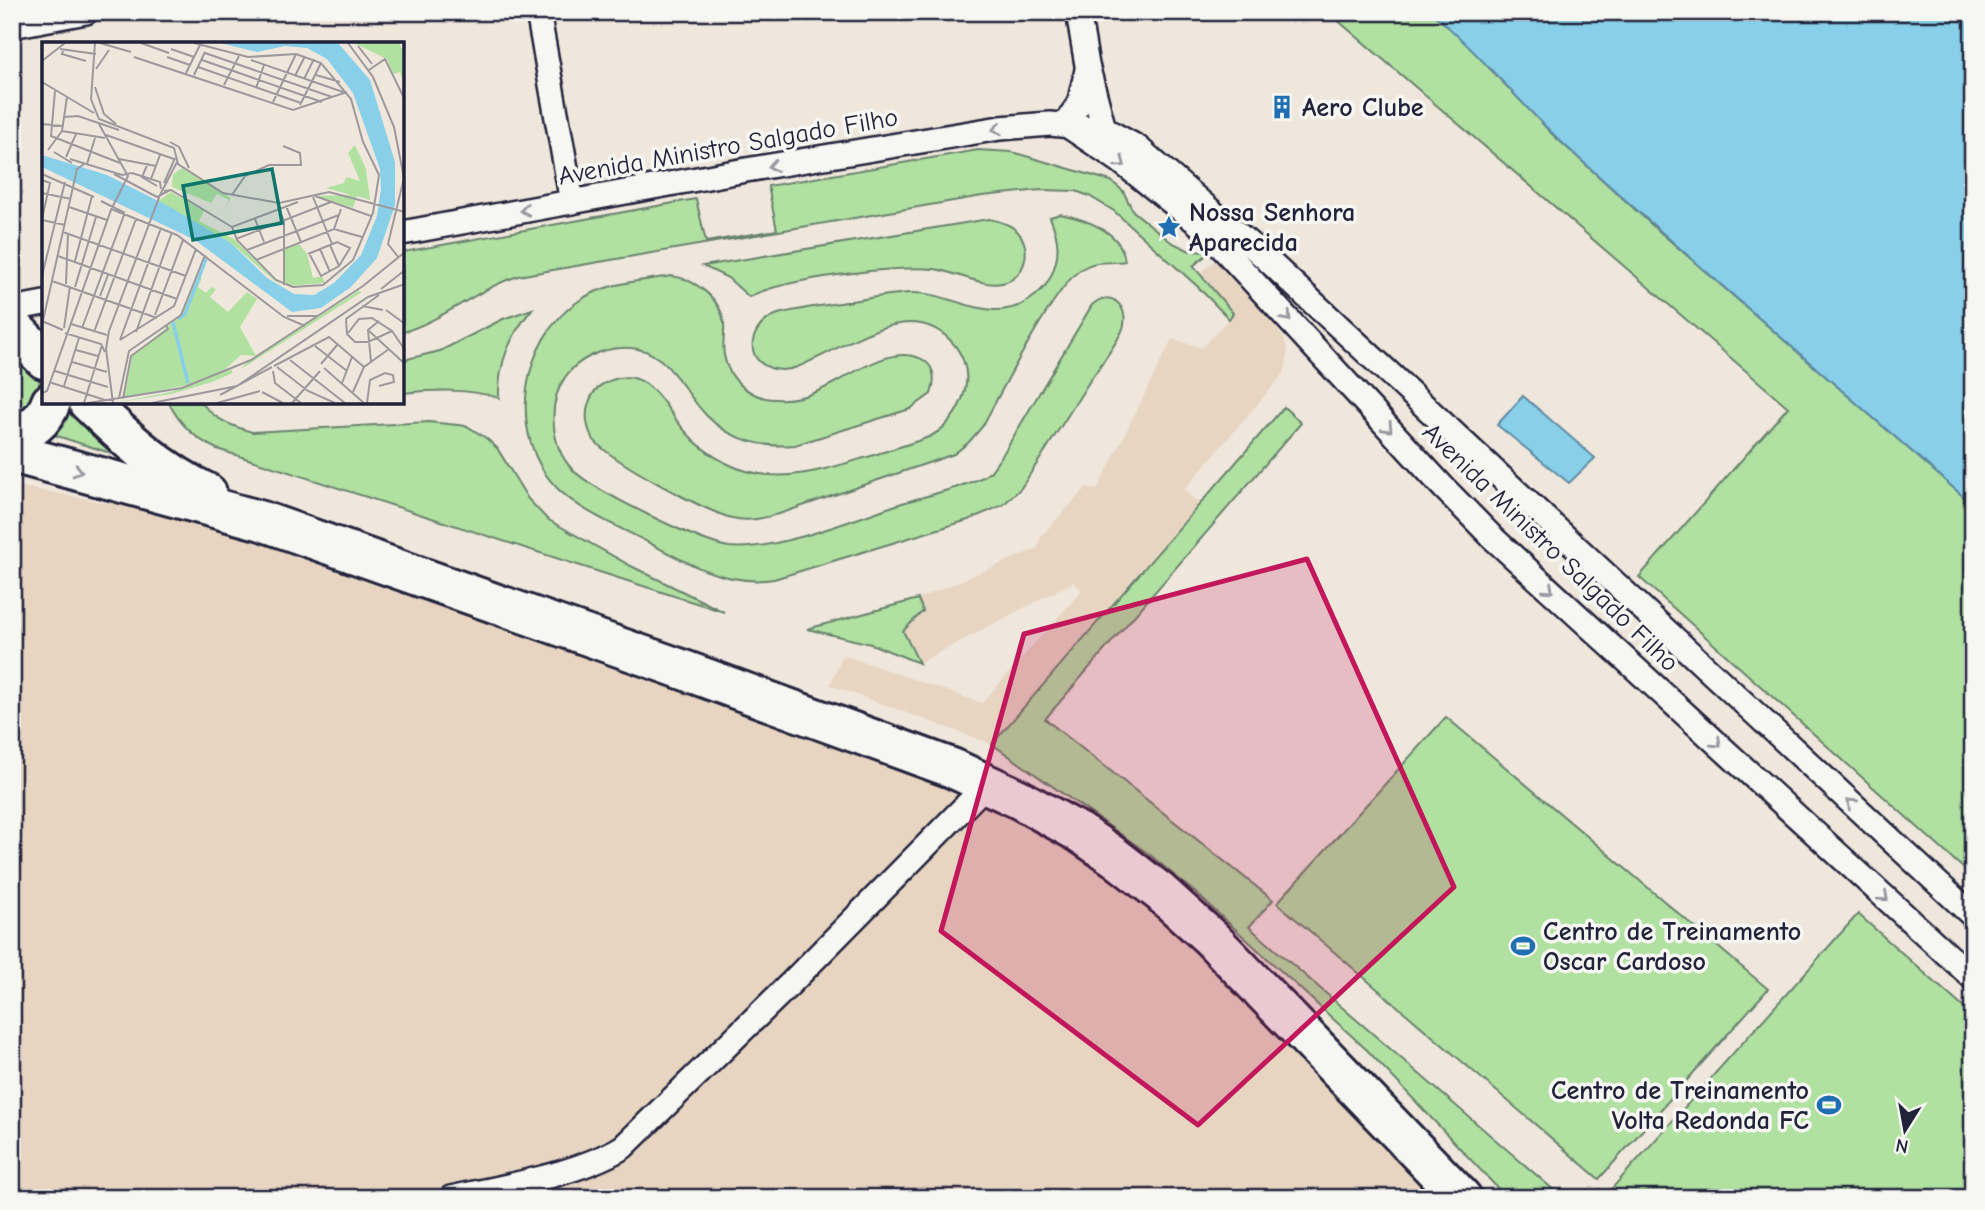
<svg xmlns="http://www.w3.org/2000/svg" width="1985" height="1210" font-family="'Comic Neue',sans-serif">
<rect width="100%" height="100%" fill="#efe7dc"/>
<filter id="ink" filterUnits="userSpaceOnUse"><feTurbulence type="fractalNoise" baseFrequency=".0143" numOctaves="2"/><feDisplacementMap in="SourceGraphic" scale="14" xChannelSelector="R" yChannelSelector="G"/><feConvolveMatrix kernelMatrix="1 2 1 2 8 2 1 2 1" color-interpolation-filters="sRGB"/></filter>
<g filter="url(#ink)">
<!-- built -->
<g fill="#e7d5c2">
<polygon points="1220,256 1283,337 1287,348 1287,361 1284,373 1184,490 1199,503 992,744 830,685 843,655 982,703 1082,590 1073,582 919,663 903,631 923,611 918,599 1038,548 1041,536 1087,487 1097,490 1172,339 1202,348 1233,314 1200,273"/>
<polygon points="12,485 135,508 254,542 916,773 1000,811 1092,860 1140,899 1185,941 1436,1198 12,1198"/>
</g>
<!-- green -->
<g fill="#b0e1a1" stroke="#69826e" stroke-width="2">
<polygon points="1328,12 1431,12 1455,32 1552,134 1652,225 1973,505 1973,877 1639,577 1788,407"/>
<path d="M978,150L1012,152L1111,181L1123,191L1133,211L1171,242L1190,251L1210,252L1193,266L1233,313L1229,319L1197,286L1114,211L1089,196L1076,191L1041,190L982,196L518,276C476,290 443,320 403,332V252L696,199L706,242L777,230L768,186Z"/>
<path d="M1060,214C1085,219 1122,231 1125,261C1111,264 1098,259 1083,268C1055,284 1001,393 982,427L969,442L954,454L779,514C763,518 749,522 732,518C707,512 609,460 594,440C587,430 585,416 588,405C591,396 595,388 603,384C647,360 662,405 685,431C696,444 710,455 726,463C774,488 823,470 871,456C891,449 912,444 931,436C950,426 963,405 966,384C968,368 962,352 950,340C912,301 857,339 817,358C806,363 795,370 782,370C742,368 745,326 778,314C802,308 827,305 852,301C871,298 890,294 910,293C951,291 988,326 1028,301C1037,295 1045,288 1050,278C1061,256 1059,239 1050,217Z"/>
<path d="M989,219C999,221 1011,224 1018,232C1033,249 1025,279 1002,283C982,287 955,272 934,269C896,265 782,279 749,297L728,278L703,266Z"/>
<path d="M672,276C695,279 721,299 724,323C725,333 722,344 724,355C728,380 751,399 776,399C790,400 805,397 818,391C847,379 894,340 925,361C936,369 935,383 931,394L910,409L795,445C763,448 730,440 707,416C680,389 667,344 621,348C601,349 578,359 566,376C547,402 550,447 573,470C592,490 701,543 729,547C775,552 857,518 902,503C929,495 958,489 983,477L991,471L1003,454L1092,305C1111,287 1132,309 1122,331C1113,349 1100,366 1089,382C1067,417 1044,453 1021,488L1003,505L968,520L774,579C729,586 692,566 653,545C622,528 582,513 557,488C506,436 520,339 580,300C607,282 641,281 672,276Z"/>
<path d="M532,309C510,336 498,363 499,398C468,388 435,390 403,393V360L440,351L503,319Z"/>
<path d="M12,349L37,369C45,400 34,404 12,422Z"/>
<path d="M68,403L129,459L54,435C64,425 67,418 68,403Z"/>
<path d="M169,403H202C215,420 232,426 252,432L429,422L467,426L486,438L497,448L528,499L547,519L631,566L724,612L217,449C195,439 180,425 169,403Z"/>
<polygon points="1284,407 1301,423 1045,719 1273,900 1249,927 1563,1198 1507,1198 1367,1050 1198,895 1149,854 992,744"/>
<polygon points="918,599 923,611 903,631 919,663 871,644 807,629"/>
<polygon points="1446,717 1768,989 1599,1179 1277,903"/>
<polygon points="1858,914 1973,1016 1973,1198 1592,1198 1600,1189 1607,1194"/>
</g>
<!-- water -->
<g fill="#88d0e9" stroke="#5f8aa3" stroke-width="2">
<path d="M1431,12H1958L1973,24V505C1839,387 1703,271 1570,150C1522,106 1481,54 1431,12Z"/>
<polygon points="1523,396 1595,458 1569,483 1497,425"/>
</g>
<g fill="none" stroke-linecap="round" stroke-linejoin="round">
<!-- street casing -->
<g stroke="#22223b" stroke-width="28">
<g id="street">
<polyline points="538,12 572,202"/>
<polyline points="1078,12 1087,65 1104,129"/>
<polyline points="12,26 86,12"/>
<polyline points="1065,124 1079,104 1087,70"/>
<polyline points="1068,126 1120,161 1204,228 1443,487 1493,538 1973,978"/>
<polyline points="402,233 746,170 1000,128 1050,124 1104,129 1137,147 1261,254 1973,916"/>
<polyline points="12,309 44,303"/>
<path d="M451,1198C506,1186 576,1175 623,1147L791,983L988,783"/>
</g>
</g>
<!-- highway casing -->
<g stroke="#22223b" stroke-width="44">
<g id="highway">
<polyline points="12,326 44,359"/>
<path d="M88,402C125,438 161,471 207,493"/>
<path d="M12,439C30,430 44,422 51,402"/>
<polyline points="12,453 262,521 670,665 952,768 1019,799 1080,833 1115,857 1160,892 1211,938 1462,1198"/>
</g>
</g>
<!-- street -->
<use href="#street" stroke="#f6f6f2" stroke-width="23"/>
<!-- highway -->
<use href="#highway" stroke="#f6f6f2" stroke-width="38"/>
</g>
<!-- one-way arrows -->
<defs><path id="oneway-chevron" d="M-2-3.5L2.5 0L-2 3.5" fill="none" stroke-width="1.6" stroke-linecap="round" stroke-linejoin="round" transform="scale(1.75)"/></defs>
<g stroke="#9797a0">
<use href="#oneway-chevron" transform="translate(997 129) rotate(172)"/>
<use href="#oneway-chevron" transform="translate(1121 163) rotate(36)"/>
<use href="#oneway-chevron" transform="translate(773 166) rotate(170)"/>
<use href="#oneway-chevron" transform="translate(525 210) rotate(170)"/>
<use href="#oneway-chevron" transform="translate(1287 317) rotate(48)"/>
<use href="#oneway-chevron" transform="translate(1388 428) rotate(47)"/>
<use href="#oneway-chevron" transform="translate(78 471) rotate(15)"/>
<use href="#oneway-chevron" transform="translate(1549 589) rotate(43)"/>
<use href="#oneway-chevron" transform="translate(1717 743) rotate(43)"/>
<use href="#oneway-chevron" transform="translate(1851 803) rotate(-137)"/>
<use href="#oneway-chevron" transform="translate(1884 897) rotate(42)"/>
</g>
</g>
<!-- marked area -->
<path fill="#c2185b" fill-opacity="0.2" stroke="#c2185b" stroke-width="5" stroke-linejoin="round" d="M1307,559L1454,887L1198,1125L941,931L1024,634Z"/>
<!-- icons -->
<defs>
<g id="building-bare" transform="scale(1.89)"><path d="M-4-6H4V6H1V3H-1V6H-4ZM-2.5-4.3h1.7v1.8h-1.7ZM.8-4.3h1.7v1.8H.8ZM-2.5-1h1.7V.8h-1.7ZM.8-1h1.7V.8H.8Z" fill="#1f6fb2" stroke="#f6f6f2" stroke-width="2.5" paint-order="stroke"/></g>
<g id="sight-bare" transform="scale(1.89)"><path d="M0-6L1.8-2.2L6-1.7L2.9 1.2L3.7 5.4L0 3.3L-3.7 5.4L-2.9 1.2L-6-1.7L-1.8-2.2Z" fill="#1f6fb2" stroke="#f6f6f2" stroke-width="2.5" paint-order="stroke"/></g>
<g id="stadium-bare" transform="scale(1.89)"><path d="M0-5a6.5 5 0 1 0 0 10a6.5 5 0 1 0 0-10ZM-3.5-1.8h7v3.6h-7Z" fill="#1f6fb2" stroke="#f6f6f2" stroke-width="2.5" paint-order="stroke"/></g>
</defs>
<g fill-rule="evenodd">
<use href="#building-bare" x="1282" y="107"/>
<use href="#sight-bare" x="1169" y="227"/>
<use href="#stadium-bare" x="1523" y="946"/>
<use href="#stadium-bare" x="1829" y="1105"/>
</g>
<g text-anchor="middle" stroke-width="7" stroke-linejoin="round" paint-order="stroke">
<!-- poi labels -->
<g font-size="26" font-weight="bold" fill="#22223b" stroke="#f6f6f2" text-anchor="start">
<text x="1302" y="116">Aero Clube</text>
<text x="1189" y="221">Nossa Senhora<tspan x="1189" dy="30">Aparecida</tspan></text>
<text x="1543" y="940">Centro de Treinamento<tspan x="1543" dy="30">Oscar Cardoso</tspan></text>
<text x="1809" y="1099" text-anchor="end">Centro de Treinamento<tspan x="1809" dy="30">Volta Redonda FC</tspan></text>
</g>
<!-- street labels -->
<g font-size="26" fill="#22223b" stroke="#f6f6f2">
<text transform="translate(728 146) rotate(-10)" y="9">Avenida Ministro Salgado Filho</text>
<text transform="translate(1551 547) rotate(44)" y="9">Avenida Ministro Salgado Filho</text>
</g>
</g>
<!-- overview -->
<g transform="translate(42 42)">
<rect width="362" height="362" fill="#efe7dc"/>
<path d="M312,1H357L362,11V44L358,30L351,32L345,17ZM313,103L324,127L328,158L315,154L311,166L275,154L309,153L284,146L302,141L304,135L318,139L306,111ZM140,126L189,156L179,174L187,158L175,152L169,161L130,145L131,132ZM129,150L162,169L157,179L192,197L241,246L189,201L116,159ZM257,202L265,212L271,236L280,234L283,241L246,244L242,239L243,207ZM156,234L160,236L156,245L164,251L169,245L174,247L168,255L186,270L205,250L215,257L198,285L214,314L199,313L181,329L145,343L82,356L90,314L137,275ZM316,249L320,250L199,327L203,322ZM189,327L191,331L170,340L129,352L72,361L129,350Z" fill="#b0e1a1"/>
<path d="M178,1H296L328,38L353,120V163L335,216L309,245L279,266L250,270L153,198L0,125V113L65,133L128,165L189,201L225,236L252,252L272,253L292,241L319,213L335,174L339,147L338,127L311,51L285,17L265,6L243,4L215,10Z" fill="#88d0e9"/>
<path fill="none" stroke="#88d0e9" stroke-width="3.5" d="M136,277L143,272L164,217M131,280L146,341"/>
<path fill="none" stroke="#9d989c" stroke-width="2" d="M53,1L49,57L57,77L132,106L136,122L181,151L237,161L287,150L363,170M58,1L89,10M99,1L127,11M152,1L206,15L254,12L279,21L309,57L321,100L337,133L331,171L311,218L281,243L251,245L234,238L195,198L190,185M306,1L331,35L352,85L362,136L346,202L357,216M316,4L330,22M18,7L54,12M129,7L152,15M21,9L20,12L44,19M163,11L290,55M92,15L251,68L305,50M125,15L148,23M160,18L280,60M209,18L301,50M0,19L23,1M156,25L259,61M54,27L67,8M327,28L343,17L363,58M144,31L158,3M152,33L163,10M274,33L298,40M253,34L263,14M262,37L272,17M0,40L52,71M182,43L197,14M53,45L62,72L74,82M214,46L222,23M13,49L9,94L78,121M231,60L254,12M258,63L279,21M22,75L36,74L77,88M0,82L21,84M20,89L63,96M20,89L25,55M64,93L132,117M128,100L137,105L147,126M6,108L20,89M12,110L30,121M24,115L34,92M28,117L80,133L90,131M77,117L114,124M106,121L100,135L115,144M45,122L53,96M90,131L118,140L119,147M0,132L52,155M72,132L115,155L128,148M109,137L118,113M0,138L8,141L0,177M122,141L133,116M122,149L129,148L190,185L256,160M0,151L29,157M190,153L203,134L227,123H259L258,111L241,104M273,154L329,174M271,155L290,202M59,159L83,171M244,164L259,200M27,165L65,178M69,167L135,193L242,275L263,284M237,167L242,179V243M213,177L222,200M0,178L23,183M292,187L299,167M21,190L144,234M194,197L289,160M288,203L297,224M278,207L288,230M205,208L297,173M266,212L288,203L295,200L308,206L297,224L279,234L267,211M16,214L135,257M214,218L292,187L320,195M33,219L50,154M0,234L23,140M10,239L115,276M24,242L26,192M33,245L54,175M339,247L363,228M337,253L304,277L305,292L313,300H326L350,289M58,254L66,233M320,264L341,268M344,268L363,282M113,273L141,198M245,274H275M0,279L21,288M29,282L65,293M0,283L35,127L42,122M22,286L28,244M40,286L82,173M326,288L363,322M52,290L94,177M94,290L130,190M23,291L59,302L63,310M306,291L317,277L330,276L350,289L363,308M78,298L132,264L154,207M78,298L119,186M273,304L305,329M34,308L56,314M248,318L303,361M30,320L65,330M329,320L326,288L337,279M279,322L296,302M232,324L287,295L322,325M235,325L266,349L293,361M282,326L322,361M13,329L66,345M231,329L233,341L259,361M7,340L63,358M300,341L310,315M22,344L37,296M220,350L241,361M311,350L322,325L347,307M0,351L5,349L69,168L86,134L57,82M178,353L230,325M77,356L87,309L139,273L163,213M81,357L89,314L126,287L124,283M42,361L60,303M46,361L140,346L209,318L321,244L363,210M71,361L64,307L67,289L118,153L135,120M110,361L195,344L326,255L363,242M175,361L218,349M250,361L278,329M325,361L328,338L343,331L351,333L352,340L337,344"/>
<path fill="#0f766e" fill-opacity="0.15" stroke="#0f766e" stroke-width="3.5" d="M230,127L240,181L151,198L141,144Z"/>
<rect width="362" height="362" fill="none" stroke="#22223b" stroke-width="3.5"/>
</g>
<!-- margin -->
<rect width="1985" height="1210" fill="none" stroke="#f6f6f2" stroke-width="42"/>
<rect x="21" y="21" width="1943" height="1168" fill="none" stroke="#22223b" stroke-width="2.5" filter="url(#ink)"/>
<!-- north arrow -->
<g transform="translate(1905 1130) rotate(191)" stroke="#f6f6f2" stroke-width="5" paint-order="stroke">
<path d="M0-5L12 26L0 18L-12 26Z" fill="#22223b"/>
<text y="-10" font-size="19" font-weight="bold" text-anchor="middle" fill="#22223b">N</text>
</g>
</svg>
